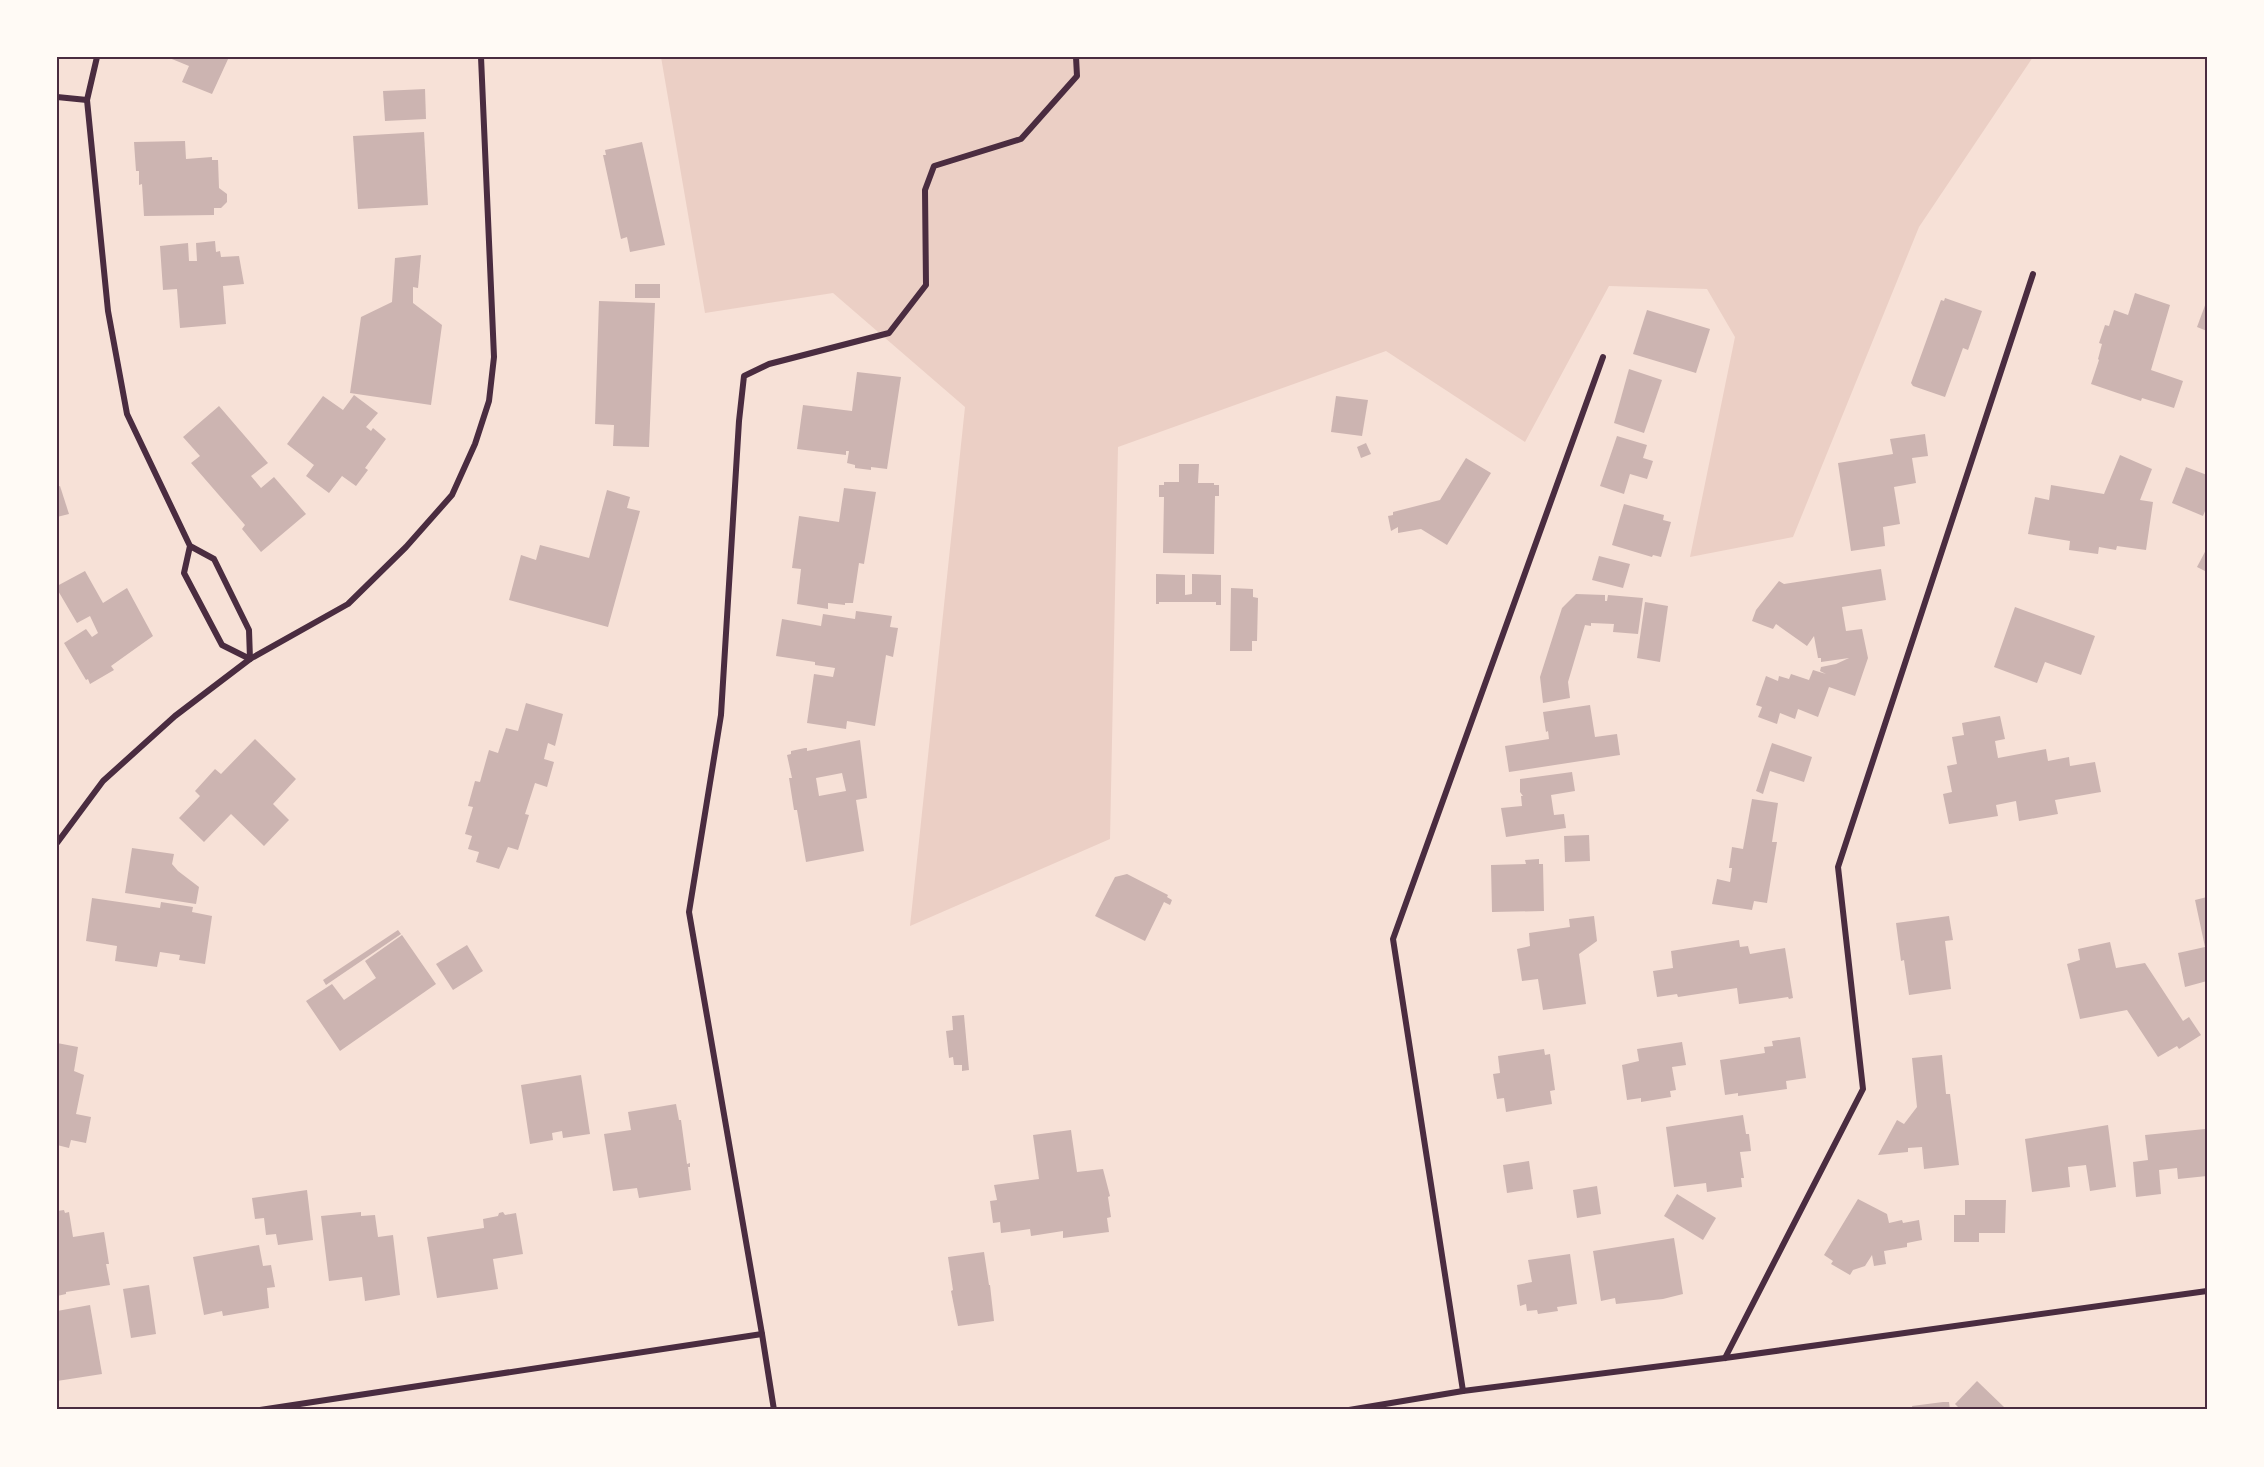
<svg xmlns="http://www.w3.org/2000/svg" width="2264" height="1467" font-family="Spectral,serif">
<rect width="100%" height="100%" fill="#f7e1d7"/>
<!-- green -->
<polygon fill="#ebcfc5" points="661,57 2033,57 1919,227 1793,537 1690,557 1735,337 1707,289 1609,286 1525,442 1386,351 1118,447 1110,839 910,926 965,407 833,293 705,313"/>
<!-- building -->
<g fill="#ccb4b1" fill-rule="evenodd">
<polygon points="167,57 229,57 212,94 182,82 189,66"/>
<polygon points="425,89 426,119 385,121 383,91"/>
<polygon points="424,132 428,205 358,209 353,136"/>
<polygon points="185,141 186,159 212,157 212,160 218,160 219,188 227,194 227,202 221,208 214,208 214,215 144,216 142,184 139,185 139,171 136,171 134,142"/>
<polygon points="642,142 665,245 630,252 627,237 621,239 603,155 606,155 605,150"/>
<polygon points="215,241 216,252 220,251 221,257 239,256 244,284 223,286 226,324 180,328 177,289 163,290 160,246 188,243 189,261 197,261 196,243"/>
<polygon points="421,255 418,288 413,287 413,303 442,325 431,405 350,393 361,317 392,302 395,258"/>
<rect x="635" y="284" width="25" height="14"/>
<polygon points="2135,293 2170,305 2151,370 2183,381 2174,408 2142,398 2141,401 2091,384 2099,360 2098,359 2102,344 2099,343 2105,325 2109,326 2114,310 2128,315"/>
<polygon points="1945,298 1982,311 1968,350 1963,348 1945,397 1913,386 1911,383 1941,300 1944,301"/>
<polygon points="2207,300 2207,331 2197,327"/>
<polygon points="599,301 655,303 649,447 613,446 614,425 595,424"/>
<polygon points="1647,310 1710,329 1696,373 1633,354"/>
<polygon points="1629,369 1662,380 1644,433 1614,423"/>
<polygon points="857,372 901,377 887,469 871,467 871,470 855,468 855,465 847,463 849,451 846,451 846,455 797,449 803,405 852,411"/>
<polygon points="354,395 378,413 366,427 371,431 373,428 386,439 365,468 368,470 356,486 342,476 329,493 306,476 314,465 287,444 323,396 343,410"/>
<polygon points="1336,396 1368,400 1362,436 1331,432"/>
<polygon points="219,406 268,463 251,476 261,488 274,477 306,514 261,552 242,529 245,525 191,463 200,456 183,437"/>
<polygon points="1925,434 1928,456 1912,458 1916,483 1894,487 1900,524 1883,527 1885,546 1851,551 1838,463 1893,454 1890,439"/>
<polygon points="1617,436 1647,445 1643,458 1653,461 1647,479 1630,474 1624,494 1600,486"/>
<polygon points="1366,443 1371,454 1361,458 1357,447"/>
<polygon points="2120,455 2152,469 2140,500 2153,502 2146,550 2117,546 2116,550 2099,547 2098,554 2069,550 2070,541 2028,534 2035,497 2049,500 2051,485 2104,494"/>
<polygon points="1466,458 1491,473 1447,545 1421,529 1398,533 1398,527 1391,531 1388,516 1393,515 1393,512 1440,500"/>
<polygon points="1179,464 1199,464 1198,483 1214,483 1214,485 1219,485 1219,496 1215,496 1214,554 1163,553 1164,497 1159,497 1159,485 1164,485 1164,482 1179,482"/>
<polygon points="2186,467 2207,475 2207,506 2203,516 2172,503"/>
<polygon points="60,486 69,514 57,517 57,487"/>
<polygon points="844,488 876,492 864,564 859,563 853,603 845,603 845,605 828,603 828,609 797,604 801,569 792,568 799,516 839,522"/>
<polygon points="607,490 630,497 627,508 640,511 608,627 509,600 521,555 536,560 540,545 589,558"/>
<polygon points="1624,504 1664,515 1663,520 1671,522 1661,557 1653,555 1652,557 1612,545"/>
<polygon points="2207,548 2207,572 2197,567"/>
<polygon points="1599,556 1630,564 1623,588 1592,580"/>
<polygon points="1881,569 1886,600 1842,607 1846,631 1862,629 1868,658 1855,696 1829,687 1818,717 1798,709 1795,719 1780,713 1777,724 1758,717 1762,707 1756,705 1766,676 1778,681 1779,676 1789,679 1791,674 1809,680 1813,670 1826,674 1820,671 1821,667 1836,664 1849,658 1821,662 1821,658 1818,658 1814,636 1807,646 1776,624 1773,629 1752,621 1756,610 1779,581 1784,584"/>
<polygon points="85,571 103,603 127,588 153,636 111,666 114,670 90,684 88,679 86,680 64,643 86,629 92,637 98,633 90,616 77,623 57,589 57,586"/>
<polygon points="1156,574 1185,575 1185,595 1192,594 1192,574 1221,575 1221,605 1216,605 1216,602 1159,602 1159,604 1156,604"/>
<polygon points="1231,588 1253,589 1253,597 1258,598 1257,641 1252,641 1252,651 1230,651"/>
<polygon points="1576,594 1605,595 1605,601 1607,601 1608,595 1643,598 1638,634 1613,632 1614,624 1591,623 1591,626 1585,625 1568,682 1570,698 1543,703 1540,677 1562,608"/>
<polygon points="1645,602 1668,606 1660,662 1637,658"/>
<polygon points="2015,607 2095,636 2081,675 2045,662 2037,683 1994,667"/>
<polygon points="856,611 892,616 890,627 898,628 893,657 886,655 875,726 847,721 846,729 807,723 814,674 833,677 835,668 815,665 815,662 776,656 782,619 821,626 823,614 855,619"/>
<polygon points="526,703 563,714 555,746 548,743 544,759 554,762 547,787 535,783 525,814 529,815 518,850 508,847 499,869 476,862 479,852 468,849 472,836 465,834 473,807 468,806 475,781 480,782 489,750 498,753 506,728 518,731"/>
<polygon points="1590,705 1595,737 1617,734 1620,755 1509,772 1505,746 1549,739 1548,731 1546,732 1543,712"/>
<polygon points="2000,716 2005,739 1995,741 1998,758 2046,749 2048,761 2069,757 2070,766 2095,762 2101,792 2055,800 2058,814 2019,821 2016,801 1996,805 1998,816 1949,824 1943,794 1952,792 1947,766 1957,764 1952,737 1964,735 1962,723"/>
<polygon points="255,739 296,779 273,804 289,820 264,846 231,814 204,842 179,818 200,796 195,791 215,769 221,774"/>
<path d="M860,740L867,798L856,800L864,851L806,862L797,810H794L789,778H792L787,755L791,754V751L805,748H807V751ZM842,773L846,791L819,796L816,778Z"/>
<polygon points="1772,743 1812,757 1804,782 1770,771 1763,794 1756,791"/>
<polygon points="1572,772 1575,791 1551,795 1554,815 1564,814 1566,828 1506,837 1501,808 1522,806 1521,796 1523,796 1520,792 1520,779"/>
<polygon points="1752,799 1778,803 1772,842 1777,842 1767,903 1754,901 1752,910 1712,904 1717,879 1730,882 1732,868 1729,868 1732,847 1743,849"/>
<polygon points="1589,835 1590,861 1565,862 1564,836"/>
<polygon points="132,848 174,854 172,864 178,871 199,887 196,904 125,893"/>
<polygon points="1539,859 1539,864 1543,864 1544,911 1492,912 1491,865 1526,864 1525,860"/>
<polygon points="1127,874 1168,895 1167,897 1172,900 1170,905 1164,902 1145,941 1095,916 1115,877"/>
<polygon points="2207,897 2207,981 2185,987 2178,953 2205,947 2195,900"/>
<polygon points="92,898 160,908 161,902 193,907 192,912 212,916 205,964 179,960 180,955 160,952 157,967 115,961 117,946 86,941"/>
<polygon points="1594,916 1597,941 1579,954 1586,1004 1543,1010 1538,979 1522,981 1517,949 1530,946 1529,933 1570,927 1569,919"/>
<polygon points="1949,916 1953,940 1945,941 1951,989 1909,995 1904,960 1901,961 1896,923"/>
<polygon points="398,930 401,934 326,985 323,980"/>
<polygon points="402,935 436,984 340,1051 306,1001 332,984 344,1000 376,978 365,961"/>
<polygon points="1739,940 1740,947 1748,946 1750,954 1785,948 1793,998 1789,999 1788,997 1739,1004 1737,988 1678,997 1677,994 1657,997 1653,971 1673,968 1671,951"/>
<polygon points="2110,942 2116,968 2145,963 2183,1021 2189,1017 2201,1035 2179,1049 2177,1046 2158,1057 2127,1010 2080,1019 2067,964 2080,960 2078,949"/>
<polygon points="467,945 483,971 453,990 436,964"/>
<polygon points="964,1015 969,1070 962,1071 962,1065 954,1065 953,1057 949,1058 946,1031 953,1030 952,1016"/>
<polygon points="1800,1037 1806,1078 1786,1081 1787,1089 1738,1096 1738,1093 1725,1095 1720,1060 1765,1053 1764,1047 1773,1046 1772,1041"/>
<polygon points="1682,1042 1686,1065 1672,1067 1676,1090 1670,1091 1671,1097 1641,1102 1641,1098 1627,1100 1622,1065 1639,1061 1637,1049"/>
<polygon points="57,1043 78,1047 74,1071 84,1075 76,1114 91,1117 86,1143 71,1140 69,1148 57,1145"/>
<polygon points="1544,1049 1545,1055 1550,1054 1555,1090 1550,1091 1552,1104 1506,1112 1504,1098 1497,1099 1493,1074 1500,1073 1498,1056"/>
<polygon points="1942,1055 1946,1094 1950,1094 1959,1165 1924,1169 1922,1147 1908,1148 1908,1152 1878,1155 1897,1120 1904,1124 1917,1107 1912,1058"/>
<polygon points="581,1075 590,1134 563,1138 562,1131 552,1133 553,1140 530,1144 521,1085"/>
<polygon points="676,1104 679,1120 681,1120 687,1164 690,1163 690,1167 688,1167 691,1190 639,1198 637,1188 613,1191 604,1134 631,1130 628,1112"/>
<polygon points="1743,1115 1746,1134 1749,1134 1751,1151 1740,1152 1744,1178 1741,1178 1742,1187 1707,1192 1706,1183 1674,1187 1666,1127"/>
<polygon points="2108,1125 2116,1187 2090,1191 2086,1165 2068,1167 2070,1187 2032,1192 2025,1139"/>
<polygon points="2205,1129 2207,1176 2178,1179 2177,1168 2159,1170 2161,1194 2136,1197 2133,1162 2148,1160 2145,1135"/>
<polygon points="1071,1130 1077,1172 1103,1169 1110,1196 1108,1197 1111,1217 1107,1218 1109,1232 1063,1238 1063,1231 1031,1236 1030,1229 1001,1233 1000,1222 993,1223 990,1201 997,1200 994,1185 1039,1179 1033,1135"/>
<polygon points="1529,1161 1533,1189 1507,1193 1503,1165"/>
<polygon points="1597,1186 1601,1214 1577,1218 1573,1190"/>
<polygon points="307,1190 313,1240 278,1245 276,1234 266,1235 264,1218 255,1219 252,1198"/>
<polygon points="1677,1194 1716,1218 1703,1240 1664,1216"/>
<polygon points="1858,1199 1887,1214 1889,1223 1902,1220 1903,1223 1919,1220 1922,1240 1907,1243 1907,1247 1884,1251 1886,1264 1874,1266 1872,1255 1865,1266 1853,1270 1850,1275 1831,1264 1833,1261 1824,1255"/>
<polygon points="1965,1200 2006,1200 2005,1233 1979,1233 1979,1242 1954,1242 1954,1215 1965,1215"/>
<polygon points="64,1210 65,1213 69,1212 73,1237 104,1232 109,1264 106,1264 110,1285 66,1292 66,1294 57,1296 57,1211"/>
<polygon points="361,1212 361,1216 375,1215 378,1237 393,1235 400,1295 365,1301 362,1277 329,1281 321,1216"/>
<polygon points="503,1212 505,1215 516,1213 523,1254 493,1259 498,1289 437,1298 427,1237 484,1228 483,1219 498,1216 499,1213"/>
<polygon points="1674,1238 1683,1294 1663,1299 1616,1304 1615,1298 1601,1301 1593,1251"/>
<polygon points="259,1245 263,1266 271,1265 275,1287 267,1288 269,1308 223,1316 222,1311 204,1315 193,1257"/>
<polygon points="984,1252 989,1285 990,1285 994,1321 958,1326 951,1291 953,1290 948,1257"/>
<polygon points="1570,1254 1577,1304 1557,1307 1558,1311 1538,1314 1537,1310 1527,1311 1526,1304 1520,1306 1517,1285 1532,1282 1528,1260"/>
<polygon points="149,1285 156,1334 131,1338 123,1289"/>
<polygon points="90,1305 102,1374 57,1381 57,1311"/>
<polygon points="1977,1381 2004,1407 2001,1410 1961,1410 1955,1404"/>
<polygon points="1943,1402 1949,1402 1950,1410 1913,1410 1912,1406"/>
</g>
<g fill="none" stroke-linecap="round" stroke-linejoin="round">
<!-- minor -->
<g stroke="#4a2c40" stroke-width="6">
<polyline points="97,57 87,100 108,311 127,414 190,546 214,559 249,630 250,659 222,645 184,573 190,546"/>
<polyline points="57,97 87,100"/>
<polyline points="57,843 103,781 175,716 250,659 348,604 406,547 452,495 475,444 489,401 494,357 481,57"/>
<polyline points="762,1334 689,912 721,715 739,421 744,376 769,364 889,333 926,285 925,190 934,166 1021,139 1077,76 1076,57"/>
<polyline points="1725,1358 1863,1089 1838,867 2033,274"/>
<polyline points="1463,1391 1393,939 1603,357"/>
<polyline points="260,1410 762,1334 774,1410"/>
<polyline points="1349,1410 1463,1391 1725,1358 2207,1291"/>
</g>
</g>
<!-- border -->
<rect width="2264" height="1467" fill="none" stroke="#fffaf5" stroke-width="117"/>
<rect x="58" y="58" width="2148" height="1350" fill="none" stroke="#4a2c40" stroke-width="2"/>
</svg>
